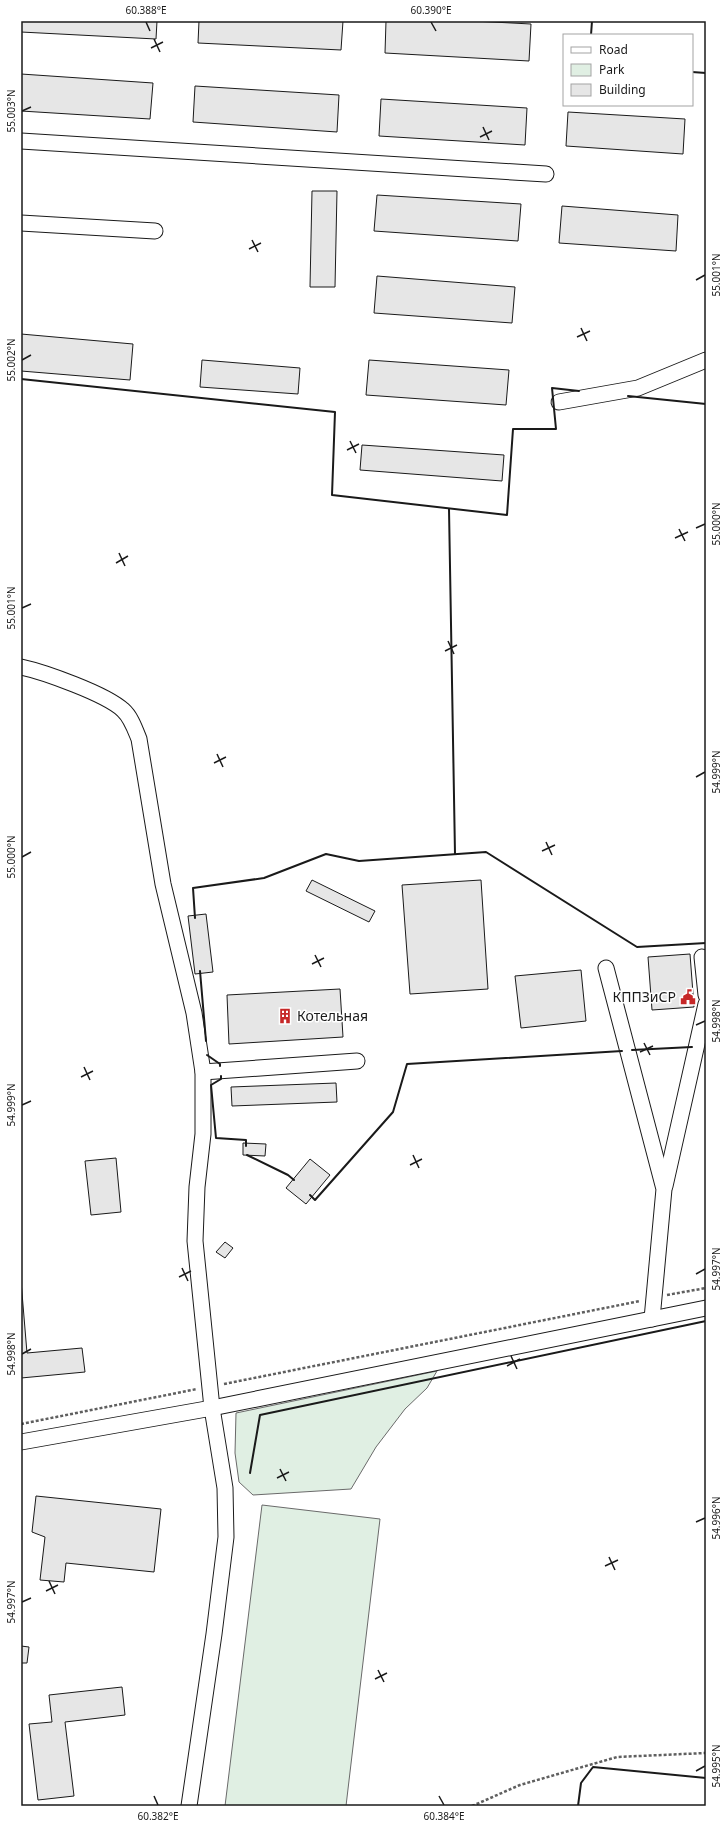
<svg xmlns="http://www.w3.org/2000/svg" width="727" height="1827" font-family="'Noto Sans',sans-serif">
<rect width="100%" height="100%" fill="#fff"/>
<!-- green -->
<g fill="#e0efe3" stroke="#6a6a6a">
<polygon points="437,1371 427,1388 405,1409 376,1447 351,1489 253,1495 239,1482 235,1453 236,1413"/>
<polygon points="262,1505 380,1519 346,1806 225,1806"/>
</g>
<!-- building -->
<g fill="#e6e6e6" stroke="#1a1a1a">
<polygon points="21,21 157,21 156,39 21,32"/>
<polygon points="199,21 343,21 341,50 198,43"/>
<polygon points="386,21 473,21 531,24 529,61 385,53"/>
<polygon points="21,74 153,83 150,119 21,111"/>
<polygon points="195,86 339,95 337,132 193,122"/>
<polygon points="381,99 527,108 525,145 379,136"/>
<polygon points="568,112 685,119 683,154 566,146"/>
<polygon points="312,191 337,191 335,287 310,287"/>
<polygon points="377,195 521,204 518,241 374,231"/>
<polygon points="562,206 678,215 676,251 559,243"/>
<polygon points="377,276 515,287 512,323 374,313"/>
<polygon points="21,334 133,344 130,380 21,371"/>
<polygon points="202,360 300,368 298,394 200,387"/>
<polygon points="369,360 509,370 506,405 366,395"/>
<polygon points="362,445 504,455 502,481 360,470"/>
<polygon points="312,880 375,911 369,922 306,891"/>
<polygon points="481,880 488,989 410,994 402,885"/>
<polygon points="206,914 213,972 195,974 188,916"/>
<polygon points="690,954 694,1007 652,1010 648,957"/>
<polygon points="581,970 586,1021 521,1028 515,976"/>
<polygon points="340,989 343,1037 229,1044 227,995"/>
<polygon points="336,1083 337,1102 232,1106 231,1087"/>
<polygon points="243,1143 266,1144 265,1156 243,1155"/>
<polygon points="116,1158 121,1212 91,1215 85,1161"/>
<polygon points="310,1159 330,1175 306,1204 286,1188"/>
<polygon points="225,1242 233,1248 225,1258 216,1252"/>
<polygon points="21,1281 27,1353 82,1348 85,1372 21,1378"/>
<polygon points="36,1496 161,1509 154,1572 66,1563 64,1582 40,1580 45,1537 32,1532"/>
<polygon points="21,1646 29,1647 27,1663 21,1663"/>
<polygon points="122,1687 125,1715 65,1722 74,1796 38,1800 29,1724 52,1722 49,1695"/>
</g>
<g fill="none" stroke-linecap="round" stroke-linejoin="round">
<!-- minor casing -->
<g stroke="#1a1a1a" stroke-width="17">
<g id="minor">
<polyline points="21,141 546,174"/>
<polyline points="21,223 155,231"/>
<polyline points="559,402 638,388 706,360"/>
<path d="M21,667C44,672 106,694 123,710C131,717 135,729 139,739L163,884L194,1013L203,1072V1134L197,1187L195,1241L212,1408L225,1488L226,1537L214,1634L189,1806"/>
<polyline points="702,957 706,995"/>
<polyline points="606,968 664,1189 652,1319"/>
<polyline points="203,1072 357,1061"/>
<polyline points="665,1186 706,1004"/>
<polyline points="21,1442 212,1408 706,1308"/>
</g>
</g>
<!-- path -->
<g stroke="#5f5f5f" stroke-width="2.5" stroke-dasharray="3 2" stroke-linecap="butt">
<polyline points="667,1295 706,1288"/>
<polyline points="224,1384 640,1301"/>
<polyline points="21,1424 197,1389"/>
<polyline points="472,1806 520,1785 617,1757 706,1753"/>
</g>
<!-- minor -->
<use href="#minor" stroke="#fff" stroke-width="15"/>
<!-- wall -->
<g stroke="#1a1a1a" stroke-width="2">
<polyline points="591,35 592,21"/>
<polyline points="692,72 706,73"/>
<polyline points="21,379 335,412 332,495 507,515 513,429 556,429 552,388 579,391"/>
<polyline points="628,396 706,404"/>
<polyline points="449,509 455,854"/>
<polyline points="195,918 193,888 264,878 326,854 359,861 486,852 637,947 706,943"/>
<polyline points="200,971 206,1041"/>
<polyline points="632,1050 692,1047"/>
<polyline points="207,1055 220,1064 220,1066"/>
<polyline points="221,1076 221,1079 211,1085 216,1138 246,1140 246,1146"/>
<polyline points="247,1155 288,1175 294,1180"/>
<polyline points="310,1195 315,1200 393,1112 407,1064 622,1051"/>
<polyline points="250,1473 260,1415 706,1321"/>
<polyline points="578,1806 581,1783 593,1767 706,1778"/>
</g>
</g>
<!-- ticks -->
<path fill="none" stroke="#1a1a1a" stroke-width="1.5" d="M146,22L150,31M431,22L436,31M154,39L160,52M151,48L163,42M22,111L31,107M483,127L489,140M480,137L492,131M252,240L258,252M249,249L261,243M696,280L705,275M581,328L587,341M577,337L590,331M22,360L31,355M350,441L356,453M347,450L359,444M696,528L705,524M679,529L685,541M675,538L688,532M119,553L125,566M116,563L128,556M22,608L31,604M448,641L454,654M445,651L457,645M217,754L223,767M214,763L226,757M696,777L705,772M546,842L552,855M542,851L555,845M22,857L31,852M315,955L321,967M312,964L324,958M696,1025L705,1021M644,1043L650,1055M640,1052L653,1046M84,1067L90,1080M81,1077L93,1071M22,1105L31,1101M413,1155L419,1168M410,1165L422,1159M182,1268L188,1281M696,1274L705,1269M179,1277L191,1271M22,1354L31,1349M511,1356L517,1369M507,1366L520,1359M280,1469L286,1481M277,1478L289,1472M696,1522L705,1518M609,1557L615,1570M605,1566L618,1560M49,1581L55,1594M46,1591L58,1585M22,1602L31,1598M378,1670L384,1682M375,1679L387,1673M696,1771L705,1766M154,1796L158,1805M439,1796L444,1805"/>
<!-- icons -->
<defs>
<g id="civic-bare" transform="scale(1.2)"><path d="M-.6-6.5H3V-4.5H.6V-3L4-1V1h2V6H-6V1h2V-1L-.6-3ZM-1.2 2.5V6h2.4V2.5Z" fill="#c62828" stroke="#fff" stroke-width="2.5" paint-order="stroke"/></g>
<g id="building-bare" transform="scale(1.2)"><path d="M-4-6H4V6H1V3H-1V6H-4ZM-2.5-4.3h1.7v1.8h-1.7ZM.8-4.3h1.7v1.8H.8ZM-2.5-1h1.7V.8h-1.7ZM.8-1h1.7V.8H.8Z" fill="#c62828" stroke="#fff" stroke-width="2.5" paint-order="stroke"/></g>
</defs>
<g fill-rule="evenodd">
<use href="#civic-bare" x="688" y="997"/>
<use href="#building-bare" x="285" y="1016"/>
</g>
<g text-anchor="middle" stroke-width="3" stroke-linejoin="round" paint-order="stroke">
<!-- poi labels -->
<g font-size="14" fill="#1a1a1a" stroke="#fff" text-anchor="end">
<text x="676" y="1002">КППЗиСР</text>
<text x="297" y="1021" text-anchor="start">Котельная</text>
</g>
</g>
<!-- border -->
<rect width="727" height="1827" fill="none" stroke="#ffffff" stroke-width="44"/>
<!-- legend -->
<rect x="563" y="34" width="130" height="72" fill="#ffffff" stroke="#a3a3a3"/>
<rect x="571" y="47" width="20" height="6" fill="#ffffff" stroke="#a3a3a3"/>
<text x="599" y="54" font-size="12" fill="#1a1a1a">Road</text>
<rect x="571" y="64" width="20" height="12" fill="#e0efe3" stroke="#a3a3a3"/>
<text x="599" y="74" font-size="12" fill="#1a1a1a">Park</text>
<rect x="571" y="84" width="20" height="12" fill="#e6e6e6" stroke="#a3a3a3"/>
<text x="599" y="94" font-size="12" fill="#1a1a1a">Building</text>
<rect x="22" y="22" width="683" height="1783" fill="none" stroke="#1a1a1a" stroke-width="1.5"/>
<g font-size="10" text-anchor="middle" fill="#1a1a1a">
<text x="146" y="14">60.388°E</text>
<text x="431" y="14">60.390°E</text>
<text transform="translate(11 111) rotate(-90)" y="4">55.003°N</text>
<text transform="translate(716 275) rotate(-90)" y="4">55.001°N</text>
<text transform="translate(11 360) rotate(-90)" y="4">55.002°N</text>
<text transform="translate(716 524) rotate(-90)" y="4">55.000°N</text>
<text transform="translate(11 608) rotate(-90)" y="4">55.001°N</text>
<text transform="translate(716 772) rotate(-90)" y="4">54.999°N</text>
<text transform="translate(11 857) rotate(-90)" y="4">55.000°N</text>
<text transform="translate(716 1021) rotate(-90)" y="4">54.998°N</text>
<text transform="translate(11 1105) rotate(-90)" y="4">54.999°N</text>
<text transform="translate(716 1269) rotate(-90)" y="4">54.997°N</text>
<text transform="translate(11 1354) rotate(-90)" y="4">54.998°N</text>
<text transform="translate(716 1518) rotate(-90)" y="4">54.996°N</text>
<text transform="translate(11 1602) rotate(-90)" y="4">54.997°N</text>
<text transform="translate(716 1766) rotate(-90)" y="4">54.995°N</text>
<text x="158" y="1820">60.382°E</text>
<text x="444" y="1820">60.384°E</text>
</g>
</svg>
